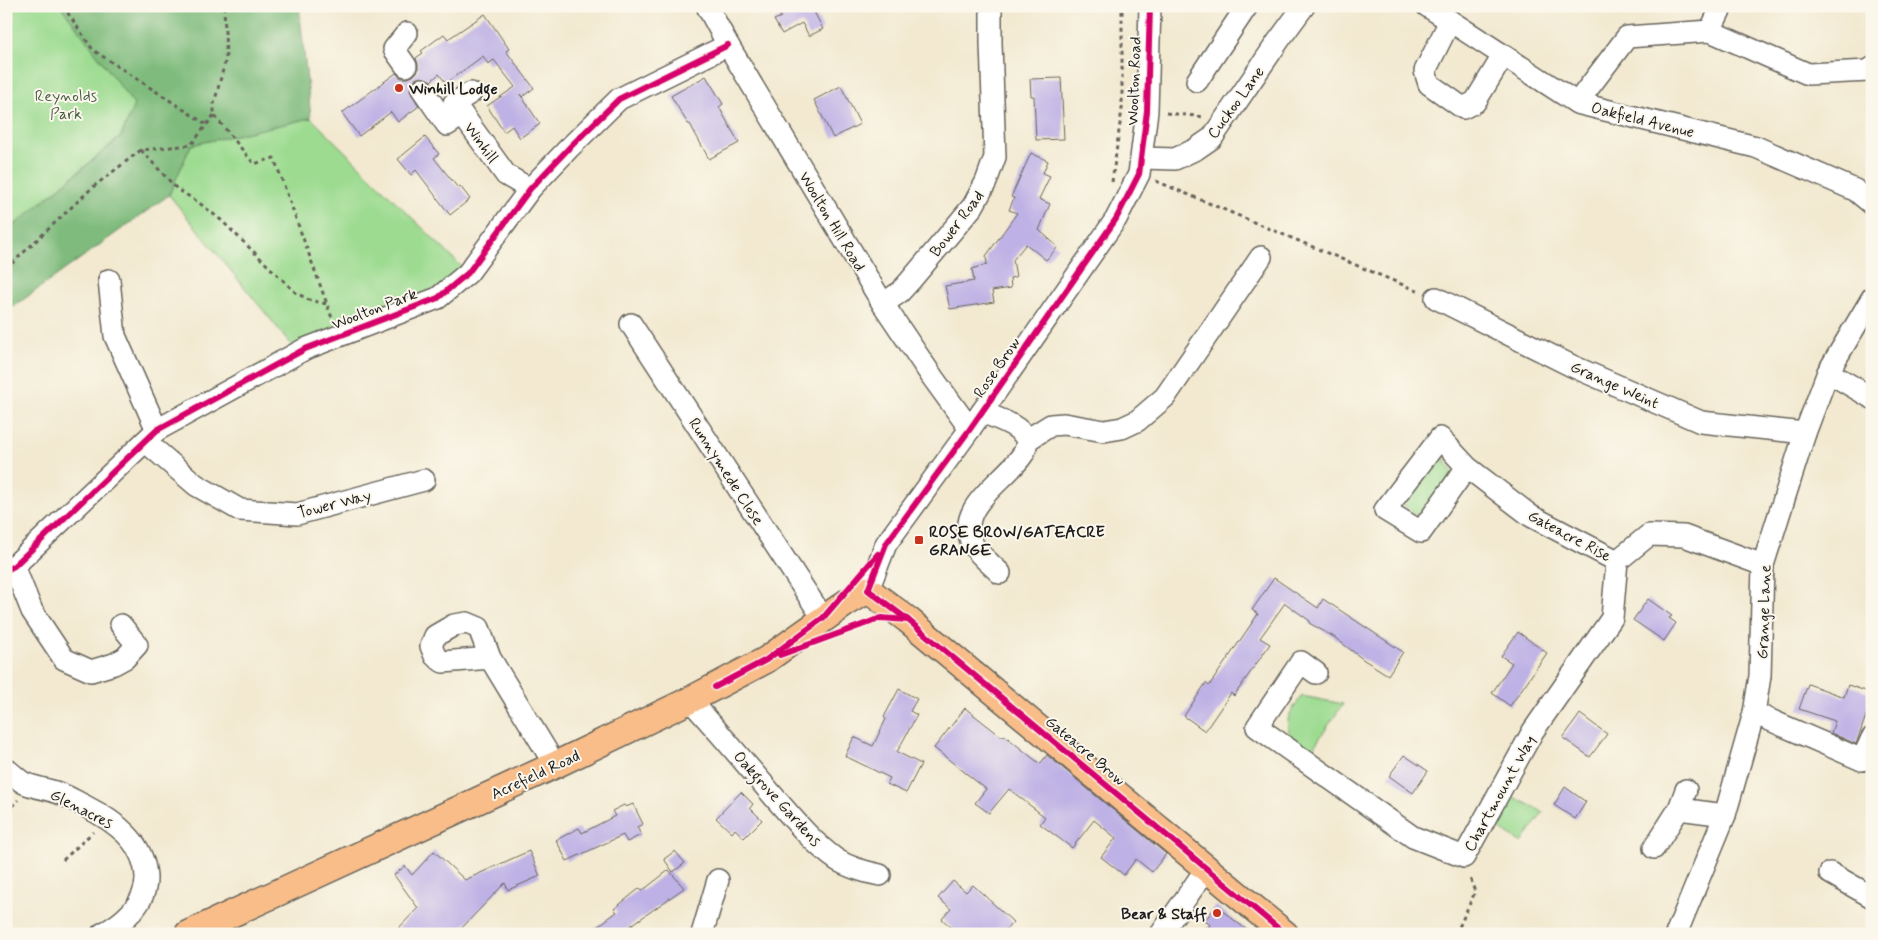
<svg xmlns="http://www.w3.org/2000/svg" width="1878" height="940" font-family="Mynerve,sans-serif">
<rect width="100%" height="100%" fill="#fbf7ec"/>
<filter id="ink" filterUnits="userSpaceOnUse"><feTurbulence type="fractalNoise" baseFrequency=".02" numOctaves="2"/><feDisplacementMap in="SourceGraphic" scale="10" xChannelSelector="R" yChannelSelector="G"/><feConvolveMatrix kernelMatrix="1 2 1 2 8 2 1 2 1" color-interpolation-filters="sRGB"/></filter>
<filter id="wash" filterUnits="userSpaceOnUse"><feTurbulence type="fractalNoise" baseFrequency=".0096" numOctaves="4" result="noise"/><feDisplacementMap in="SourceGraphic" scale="20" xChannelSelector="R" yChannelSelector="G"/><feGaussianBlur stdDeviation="1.12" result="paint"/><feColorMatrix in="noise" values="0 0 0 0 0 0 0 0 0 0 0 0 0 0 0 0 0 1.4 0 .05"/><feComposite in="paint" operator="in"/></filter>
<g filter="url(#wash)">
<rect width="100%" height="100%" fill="#f2e9d0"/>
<!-- green -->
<g fill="#9ddb91" stroke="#5c7c56">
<polygon points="6,6 63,6 134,105 121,136 6,232"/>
<polygon points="311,118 468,273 298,353 169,195 191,145"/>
<polygon points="1440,451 1453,474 1421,518 1401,503"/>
<path d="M1302,696L1343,704L1311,751C1282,734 1281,722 1302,696Z"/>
<polygon points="1514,797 1543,812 1522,843 1498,828"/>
</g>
<!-- forest -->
<polygon fill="#7ebb7b" stroke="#4d6c4c" points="61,6 299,6 311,118 191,145 169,195 6,312 6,232 121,137 134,105"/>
<g id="blocks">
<!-- building -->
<g fill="#beb1e5">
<polygon points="776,6 811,6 823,29 809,36 802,23 782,34 774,20 781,17"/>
<polygon points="485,14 509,49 506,51 534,88 522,97 520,94 540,124 520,138 512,126 504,132 487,106 515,87 494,60 488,64 483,56 446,83 439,74 431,81 421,77 415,79 411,84 410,91 419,106 398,122 391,112 359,136 342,113 396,73 401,78 408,78 413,76 418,71 418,64 416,58 423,53 421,51 444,34 448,39"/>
<polygon points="706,76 723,104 719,107 739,143 709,159 690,124 688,124 671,96"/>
<polygon points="1061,78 1064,139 1036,140 1034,96 1031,96 1030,79"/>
<polygon points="841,86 860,124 833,138 814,100"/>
<polygon points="425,137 439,154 434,158 458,188 460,186 470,199 450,215 416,170 411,175 398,159"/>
<polygon points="1031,153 1048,161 1043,173 1050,176 1039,199 1050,204 1039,230 1058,247 1046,260 1026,244 1013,260 1016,277 1010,278 1011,288 992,291 994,302 950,309 945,286 974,281 972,269 987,264 986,256 1017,213 1009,210 1014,198 1011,197"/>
<polygon points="1274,578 1318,608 1323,599 1403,652 1388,675 1364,660 1334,637 1309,623 1310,621 1285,603 1260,638 1270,644 1234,696 1231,693 1205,731 1184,716 1206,683 1209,686 1258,614 1252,610"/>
<polygon points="1648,599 1672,616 1669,618 1676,623 1664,641 1633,620"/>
<polygon points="1518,632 1547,653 1510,706 1492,693 1512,663 1501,656"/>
<polygon points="1808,684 1844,697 1848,685 1872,693 1872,699 1856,744 1831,733 1835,721 1799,709"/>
<polygon points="899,689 917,699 910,711 917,715 897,752 921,764 906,793 887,784 890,778 845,756 854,737 873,746 886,719 884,717"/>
<polygon points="965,708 1002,737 1004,735 1040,764 1047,755 1166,854 1152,872 1136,859 1124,875 1101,857 1116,838 1094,820 1072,848 1040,824 1045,817 1009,789 989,813 975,803 986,789 934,748"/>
<polygon points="1580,714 1607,734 1590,757 1563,738"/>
<polygon points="1404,755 1428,771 1413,793 1389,776"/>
<polygon points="1565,787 1586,802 1575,819 1554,805"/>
<polygon points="741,792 753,804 750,808 762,820 744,838 735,829 732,833 716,818"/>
<polygon points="633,804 643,824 637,827 641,835 627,842 623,835 567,861 556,840 579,828 582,833 615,816 612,811 624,805 626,807"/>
<polygon points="434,851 465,880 529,851 540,876 508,890 505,883 456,934 393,934 418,908 394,875 405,866 412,875"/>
<polygon points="675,851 685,863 673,872 664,859"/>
<polygon points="669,870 684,888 619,934 587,934 617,912 614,909 640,888 642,891"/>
<polygon points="953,881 966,892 973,885 1013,922 1002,934 959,934 942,919 951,909 938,898"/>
<polygon points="1216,906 1252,934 1203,934 1210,925 1205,920"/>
</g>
</g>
</g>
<g filter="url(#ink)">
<use href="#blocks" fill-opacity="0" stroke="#67645b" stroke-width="1"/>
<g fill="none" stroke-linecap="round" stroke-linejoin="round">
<!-- minor casing -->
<g stroke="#67645b" stroke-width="24">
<g id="minor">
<polyline points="707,6 728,45 883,304 933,378 970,429"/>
<polyline points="1427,6 1577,103 1756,147 1855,190 1872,204"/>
<polyline points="1450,21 1425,71 1429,84 1463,108 1475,102 1503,56"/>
<polyline points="1710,31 1722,6"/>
<polyline points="406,66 394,49 407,33"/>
<polyline points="1197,81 1247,6"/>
<polyline points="422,89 447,125 462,115"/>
<polyline points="471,93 454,103 506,175 530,189"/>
<polyline points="1577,103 1627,37 1710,31 1808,74 1869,71 1872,68"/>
<polyline points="1142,158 1175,159 1196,149 1212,138 1279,40 1304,6"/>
<polyline points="109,280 115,336 157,430"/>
<polyline points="1436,298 1572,366 1701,422 1805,433"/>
<polyline points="883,304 900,292 910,281 973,206 986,182 995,157 991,43 991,6"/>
<polyline points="631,324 823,618"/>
<polyline points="1828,372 1872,398"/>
<path d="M982,412C996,418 1020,425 1027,440C1026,444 1026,451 1023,454C1006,481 953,507 973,545C979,555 992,565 1000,573"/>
<polyline points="1027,440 1051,425 1064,424 1104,431 1122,428 1137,421 1165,397 1261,257"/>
<polyline points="146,442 196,485 240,510 297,514 424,480"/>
<polyline points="1467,467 1421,532 1385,510 1440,438 1467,467 1531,516 1617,561 1649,535 1684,536 1763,565"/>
<polyline points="14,566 32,611 64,659 91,671 114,664 125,658 137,645 121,625"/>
<polyline points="6,570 14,566 157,430 305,349 438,298 468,273 530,189 569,148 619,99 728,45"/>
<polyline points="868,590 886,544 970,429 1116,219 1139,174 1147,111 1150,6"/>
<polyline points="490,658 479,628 467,623 454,625 435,636 431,646 435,656 443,662 490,658 555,765"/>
<polyline points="1316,673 1301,662 1257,727 1413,837 1464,857 1533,731 1612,618 1617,561"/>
<path d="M690,700C719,732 747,765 775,798C794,820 813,843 837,860C850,868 865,872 880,875"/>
<polyline points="1754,713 1862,760 1872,738"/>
<path d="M6,769C12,773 18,780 24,783C35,788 49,789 61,794C69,797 77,802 85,806C114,821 144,841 146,877C147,903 123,923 102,934"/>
<polyline points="1679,809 1725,815"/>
<polyline points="1654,848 1679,809 1686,790"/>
<polyline points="1830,873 1872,897"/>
<polyline points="702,934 718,880"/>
<polyline points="1161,934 1206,869"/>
<polyline points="1676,934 1725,815 1754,713 1760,676 1763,565 1805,433 1828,372 1872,298"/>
</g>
</g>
<!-- major casing -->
<g stroke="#67645b" stroke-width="29">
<polyline id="major" points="188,934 555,765 690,700 766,660 846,603 868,590 908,620 1285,934"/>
</g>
<!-- path -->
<g stroke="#67645b" stroke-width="3" stroke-dasharray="4 4" stroke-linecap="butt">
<polyline points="63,6 93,50 207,125"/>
<polyline points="224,6 226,58 214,104 214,115 254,164 274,158 332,318"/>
<polyline points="1166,113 1205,117"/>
<polyline points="214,115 191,145 141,150 177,189 198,202 221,220 295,292 309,300 327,304"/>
<polyline points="1156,181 1420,292"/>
<polyline points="1112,182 1122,109 1122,6"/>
<polyline points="6,269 93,187 141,150"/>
<polyline points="6,812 18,800"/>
<polyline points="63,860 93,832"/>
<polyline points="1456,934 1475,892 1469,875"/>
</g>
<!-- minor -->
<use href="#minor" stroke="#fff" stroke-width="21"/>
<!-- major -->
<use href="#major" stroke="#f8bd89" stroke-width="26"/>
<!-- cycleway casing -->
<g stroke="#fbf7ec" stroke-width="9">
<g id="cycleway">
<polyline points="1150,6 1147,111 1139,174 1116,219 970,429 886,544 868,590 908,620 1285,934"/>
<polyline points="6,570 14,566 157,430 305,349 438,298 468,273 530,189 569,148 619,99 728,45"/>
<polyline points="780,655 881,618 908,620"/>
<polyline points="715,687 766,660 823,618 878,554"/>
</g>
</g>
<!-- cycleway -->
<use href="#cycleway" stroke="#d6006c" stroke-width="6"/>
</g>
</g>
<!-- markers -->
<g fill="#c8321e" stroke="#fbf7ec" stroke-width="2">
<circle cx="399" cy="88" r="5"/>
<rect x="914" y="535" width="10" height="10" rx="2.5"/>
<circle cx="1217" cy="913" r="5"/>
</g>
<g text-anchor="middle" stroke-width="4" stroke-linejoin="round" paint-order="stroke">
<!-- street labels -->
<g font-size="16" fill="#1c1c1c" stroke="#fbf7ec">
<text transform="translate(1133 81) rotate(-88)" y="6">Woolton Road</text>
<text transform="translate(1235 102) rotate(-54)" y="6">Cuckoo Lane</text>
<text transform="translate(1643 119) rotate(14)" y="6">Oakfield Avenue</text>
<text transform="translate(482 142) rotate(54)" y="6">Winhill</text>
<text transform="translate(833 221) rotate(59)" y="6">Woolton Hill Road</text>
<text transform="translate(956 223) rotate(-53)" y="6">Bower Road</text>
<text transform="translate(374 308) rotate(-21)" y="6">Woolton Park</text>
<text transform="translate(996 367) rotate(-56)" y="6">Rose Brow</text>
<text transform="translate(1615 384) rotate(24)" y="6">Grange Weint</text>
<text transform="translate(727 471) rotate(57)" y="6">Runnymede Close</text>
<text transform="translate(334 503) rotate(-14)" y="6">Tower Way</text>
<text transform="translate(1570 535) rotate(28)" y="6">Gateacre Rise</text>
<text transform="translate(1763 612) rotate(-88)" y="6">Grange Lane</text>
<text transform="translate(1086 750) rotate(40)" y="6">Gateacre Brow</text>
<text transform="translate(535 774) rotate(-25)" y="6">Acrefield Road</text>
<text transform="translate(1499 793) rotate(-61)" y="6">Chartmount Way</text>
<text transform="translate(778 798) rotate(48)" y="6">Oakgrove Gardens</text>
<text transform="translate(82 808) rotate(27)" y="6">Glenacres</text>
</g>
<!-- poi labels -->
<g font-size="16" font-weight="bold" fill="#1c1c1c" stroke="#fbf7ec" text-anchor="start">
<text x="409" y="94">Winhill Lodge</text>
<text x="929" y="537">ROSE BROW/GATEACRE<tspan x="929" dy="18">GRANGE</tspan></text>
<text x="1207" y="919" text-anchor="end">Bear &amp; Staff</text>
</g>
<!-- park labels -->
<g font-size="16" fill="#495f45" stroke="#fbf7ec">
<text x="66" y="101">Reynolds<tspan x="66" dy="18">Park</tspan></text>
</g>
</g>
<!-- margin -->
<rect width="1878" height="940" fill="none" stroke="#fbf7ec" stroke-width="25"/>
</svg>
